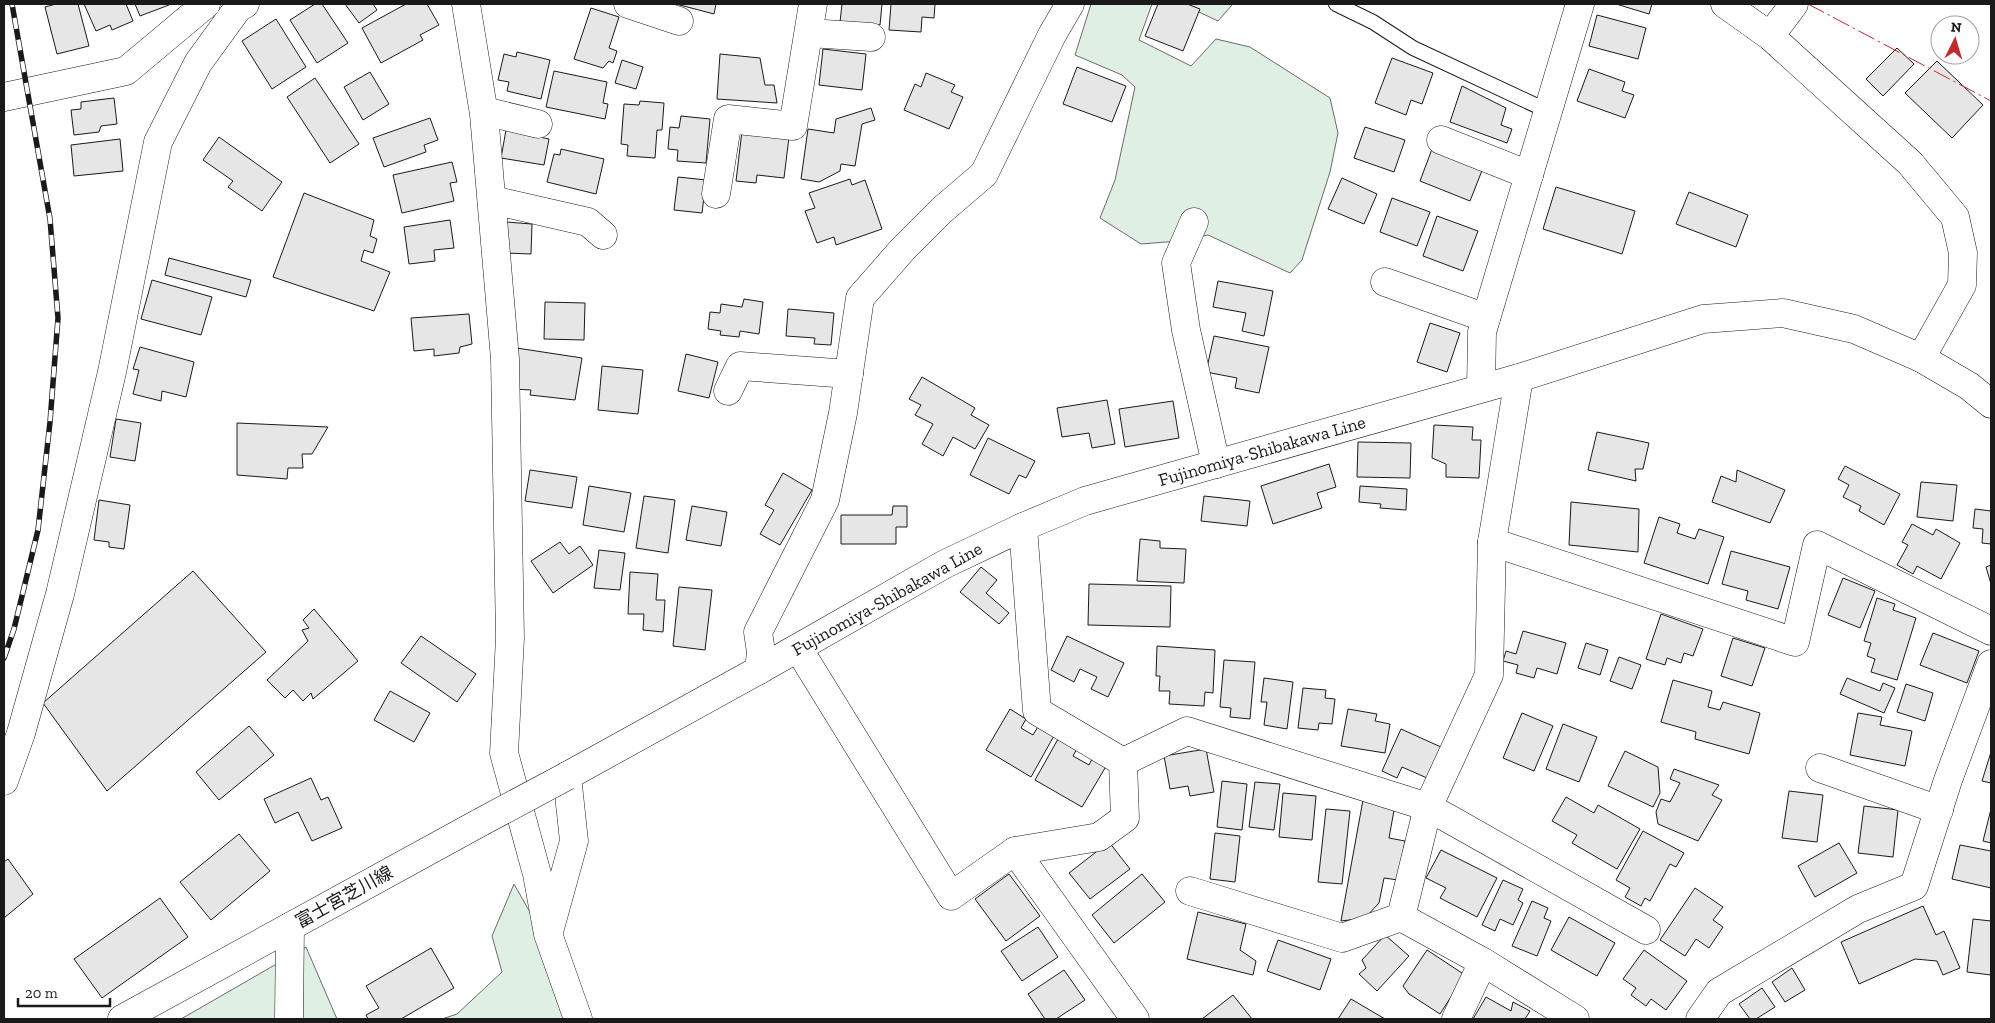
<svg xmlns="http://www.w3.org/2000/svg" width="1995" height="1023" font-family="'Zilla Slab','Noto Sans JP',serif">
<rect width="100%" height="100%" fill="#fff"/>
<!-- green -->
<g fill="#e0efe3" stroke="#6a6a6a">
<polygon points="1091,4 1152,4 1139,40 1191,66 1216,39 1250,47 1330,98 1338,133 1330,172 1302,260 1290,273 1208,235 1179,241 1141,244 1100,218 1115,180 1135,87 1122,75 1075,55"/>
<polygon points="1182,4 1231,4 1232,5 1218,21"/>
<polygon points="514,884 583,1006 587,1019 442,1019 457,1014 502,972 492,936"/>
<polygon points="306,947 337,1019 181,1019"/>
</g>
<!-- building -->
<g fill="#e6e6e6" stroke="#1a1a1a">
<polygon points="56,4 78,4 89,46 57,54 45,7"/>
<polygon points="84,4 126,4 133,21 112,30 110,25 96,31"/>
<polygon points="135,4 168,4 169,5 140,16"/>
<polygon points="315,4 322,4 348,43 317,63 290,20"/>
<polygon points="345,4 373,4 377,10 359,23"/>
<polygon points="406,4 427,4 439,25 420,35 423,40 381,63 362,28"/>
<polygon points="676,4 716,4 714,14"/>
<polygon points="842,4 882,4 880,25 840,22"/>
<polygon points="891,4 935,4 934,18 922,17 921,32 889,30"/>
<polygon points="1158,4 1187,4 1200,9 1183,51 1145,36"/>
<polygon points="1616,4 1652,4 1649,14"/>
<polygon points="591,8 619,17 609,48 617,51 613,63 609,61 603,68 574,59"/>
<polygon points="1597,15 1646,28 1638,59 1589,46"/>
<polygon points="276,19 306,67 272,89 242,41"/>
<polygon points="1897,48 1914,64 1883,96 1866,79"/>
<polygon points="823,49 866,54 862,90 819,85"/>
<polygon points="517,52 550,60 541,99 507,91 509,82 498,80 504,54 516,57"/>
<polygon points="720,54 760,58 765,85 774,85 777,103 717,99"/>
<polygon points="1392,58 1433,73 1422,104 1411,100 1406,115 1375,103"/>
<polygon points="622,60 643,67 636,89 615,83"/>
<polygon points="1937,61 1983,105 1952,138 1905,93"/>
<polygon points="1077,67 1126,86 1112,122 1063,104"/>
<polygon points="1589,69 1625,82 1622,91 1634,95 1625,118 1577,101"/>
<polygon points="554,71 607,82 603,103 608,104 605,119 546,107"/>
<polygon points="370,72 389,104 363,120 344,87"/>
<polygon points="926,73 955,85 951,92 963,97 949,129 904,110 915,84 921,87"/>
<polygon points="315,78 359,144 330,163 287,97"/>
<polygon points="1462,86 1506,108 1501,125 1512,129 1507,143 1450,122"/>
<polygon points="114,98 117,124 101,126 99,132 74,135 71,110 81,109 81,102"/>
<polygon points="640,101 664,103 662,130 657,130 655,158 627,156 628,145 621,144 624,104 639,105"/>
<polygon points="871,108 875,120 862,124 855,166 841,164 840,171 819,182 801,179 808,129 834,133 836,119"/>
<polygon points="681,116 710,119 706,163 677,161 678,150 668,149 670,127 679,128"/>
<polygon points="430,118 438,140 424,145 426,152 384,167 373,138"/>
<polygon points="1365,127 1405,140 1394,172 1354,158"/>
<polygon points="506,130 549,139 544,165 501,158"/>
<polygon points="742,131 789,137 784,178 757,175 756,183 736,181"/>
<polygon points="219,137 282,182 262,211 228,187 233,181 203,160"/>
<polygon points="120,139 123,171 74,176 71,145"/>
<polygon points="561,149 604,159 596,194 547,182 554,154 560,155"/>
<polygon points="1432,149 1483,168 1470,201 1420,181"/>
<polygon points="452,162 457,182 450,183 454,201 402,213 393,175"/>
<polygon points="678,177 706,180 702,213 674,210"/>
<polygon points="1342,178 1377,194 1364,224 1328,209"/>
<polygon points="850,179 852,185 865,180 882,229 836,245 834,237 817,243 805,211 815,208 809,193"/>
<polygon points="1556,187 1635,211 1622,254 1543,229"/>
<polygon points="1689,192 1748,215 1736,247 1676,224"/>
<polygon points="304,193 374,220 370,236 377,239 373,253 364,250 361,261 390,272 374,311 273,277"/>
<polygon points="1392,198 1430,212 1417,246 1380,232"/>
<polygon points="1437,216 1478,231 1463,271 1423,256"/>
<polygon points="450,220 454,248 434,250 435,261 409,264 404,227"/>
<polygon points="506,222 532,224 531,254 505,253"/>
<polygon points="169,258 251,280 246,297 165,275"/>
<polygon points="152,280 212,297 201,335 141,319"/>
<polygon points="1218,281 1273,291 1264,336 1242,331 1246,313 1213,307"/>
<polygon points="744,299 763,302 759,334 740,331 739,337 720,335 721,331 708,329 710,312 720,313 721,304 742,307"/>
<polygon points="545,302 585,303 584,340 544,339"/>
<polygon points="788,309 834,313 831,345 814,344 815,338 786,336"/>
<polygon points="469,314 472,344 460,347 459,353 434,356 434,349 414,351 411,318"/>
<polygon points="1430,323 1460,333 1447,372 1417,362"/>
<polygon points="1214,336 1269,347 1259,393 1235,388 1237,378 1206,372"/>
<polygon points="140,347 194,362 186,397 162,391 161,401 133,394 139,370 133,369"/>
<polygon points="510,347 582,358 575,400 530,395 531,390 512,389"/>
<polygon points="686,354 718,362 709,398 678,391"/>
<polygon points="602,366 643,370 638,414 598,410"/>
<polygon points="922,377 975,408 971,415 989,425 975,449 953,437 943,456 922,444 933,424 915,415 921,405 909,399"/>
<polygon points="1107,400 1115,444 1092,448 1089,433 1062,437 1057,408"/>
<polygon points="1173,401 1179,438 1125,447 1119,409"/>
<polygon points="116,419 141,423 135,461 110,457"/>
<polygon points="237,423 328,427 312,454 302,454 303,468 288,468 287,479 237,475"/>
<polygon points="1434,425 1473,427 1472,440 1481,440 1479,478 1446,477 1446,464 1432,458"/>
<polygon points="1597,432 1649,443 1643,469 1635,469 1636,481 1588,470"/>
<polygon points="988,438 1035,461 1026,478 1019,475 1009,494 970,475"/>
<polygon points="1358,442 1411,443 1410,478 1357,477"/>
<polygon points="1329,464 1336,487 1317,493 1322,508 1273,524 1261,486"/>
<polygon points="1845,466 1900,494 1884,525 1859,511 1861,506 1843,497 1849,485 1838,479"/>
<polygon points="530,470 577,477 572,508 525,501"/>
<polygon points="1737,470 1785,490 1770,523 1712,502 1721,476 1736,482"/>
<polygon points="783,473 812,490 780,545 760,534 774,510 765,505"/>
<polygon points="1921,482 1957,485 1953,521 1917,517"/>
<polygon points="589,486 631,493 624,532 583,525"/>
<polygon points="1360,486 1407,489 1406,510 1380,508 1381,504 1359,502"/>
<polygon points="644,496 675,500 668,553 636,548"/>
<polygon points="1204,496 1250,501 1247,526 1201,521"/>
<polygon points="99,500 130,505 124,549 109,547 109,542 94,540"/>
<polygon points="1571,502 1639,509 1638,552 1569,545"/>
<polygon points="692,506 727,512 721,546 686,540"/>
<polygon points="893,506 907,506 907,527 896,527 896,544 841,544 841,515 892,515"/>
<polygon points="1975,509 1991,511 1991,544 1982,543 1983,529 1973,528"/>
<polygon points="1659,517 1680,524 1677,533 1695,539 1699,529 1724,537 1708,584 1644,563"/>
<polygon points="1912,524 1933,535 1936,529 1960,543 1941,579 1917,566 1913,574 1897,565 1908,545 1902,542"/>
<polygon points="1140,539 1160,541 1160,548 1186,549 1184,583 1137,581"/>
<polygon points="560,542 569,554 580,546 593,565 553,593 531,561"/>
<polygon points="599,550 625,553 620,590 594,588"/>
<polygon points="1731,551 1790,567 1778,609 1746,600 1748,591 1722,584"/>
<polygon points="1991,565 1991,584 1986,567"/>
<polygon points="981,567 997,580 986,593 1009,613 999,624 960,592"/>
<polygon points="193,571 266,652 107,791 43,703"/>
<polygon points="630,572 658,574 656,600 665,600 663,632 643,630 644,614 628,614"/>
<polygon points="1843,578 1875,591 1860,628 1828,615"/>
<polygon points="1089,584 1171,586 1170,627 1088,625"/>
<polygon points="679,587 712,590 705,650 673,646"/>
<polygon points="1877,598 1895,604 1893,610 1916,618 1897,680 1871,672 1875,659 1867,656 1871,643 1864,641"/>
<polygon points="314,609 358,661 313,699 311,693 303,701 293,690 285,698 267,680 308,641 302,630 309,628 303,620"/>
<polygon points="1661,614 1703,629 1693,656 1684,653 1681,663 1667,658 1665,665 1646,659"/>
<polygon points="1523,631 1566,643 1557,674 1537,668 1534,678 1516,673 1518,665 1503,661 1506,651 1516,654"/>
<polygon points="1933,633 1979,651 1967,683 1920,665"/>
<polygon points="421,636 476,674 457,702 401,663"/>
<polygon points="1067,636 1124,663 1108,697 1091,689 1097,677 1080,669 1074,682 1051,670"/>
<polygon points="1733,638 1765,648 1752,686 1721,676"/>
<polygon points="1586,643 1608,650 1600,675 1578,668"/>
<polygon points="1157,646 1215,650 1213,693 1205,692 1204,706 1169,704 1170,691 1159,691 1160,676 1156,676"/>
<polygon points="1619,657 1641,665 1632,689 1610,681"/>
<polygon points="1224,660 1255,662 1250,719 1230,717 1231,708 1220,707"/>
<polygon points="1264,678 1293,682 1287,729 1264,725 1267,702 1261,702"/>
<polygon points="1847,678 1880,691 1883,683 1895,688 1884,713 1840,694"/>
<polygon points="1673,680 1712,691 1708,707 1720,710 1723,702 1760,713 1749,754 1695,739 1696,732 1661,722"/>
<polygon points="1906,684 1933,693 1925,721 1897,712"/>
<polygon points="1303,688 1326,690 1325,698 1335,699 1332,724 1319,723 1318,730 1298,728"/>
<polygon points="390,691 430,713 414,742 374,720"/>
<polygon points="1010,709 1026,719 1021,728 1033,735 1039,725 1055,734 1031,777 986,750"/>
<polygon points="1348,709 1377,714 1375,721 1390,724 1385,753 1341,746"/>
<polygon points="1522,713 1553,726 1534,771 1503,758"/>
<polygon points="1858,713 1882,717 1880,725 1912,731 1905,766 1850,755"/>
<polygon points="1563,724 1597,737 1579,782 1546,769"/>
<polygon points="249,726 274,755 219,800 196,772"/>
<polygon points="1401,729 1441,747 1427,778 1402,767 1397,778 1382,771"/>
<polygon points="1062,732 1080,743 1073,756 1089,765 1094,755 1108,763 1082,807 1035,780"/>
<polygon points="1206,749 1214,792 1190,796 1188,786 1170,789 1164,756"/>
<polygon points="1625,751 1658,767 1660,793 1653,807 1608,786"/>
<polygon points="1991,752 1991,783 1982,781"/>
<polygon points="1674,769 1719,785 1712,795 1722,800 1698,841 1658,824 1656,812 1661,799 1670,802 1680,783 1670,779"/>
<polygon points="311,778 321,800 328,797 342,828 312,841 298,812 275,823 264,799"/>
<polygon points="1222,781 1247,784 1242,830 1217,827"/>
<polygon points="1255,782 1280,784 1274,830 1249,827"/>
<polygon points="1789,791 1823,795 1817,842 1782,838"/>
<polygon points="1283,793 1316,796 1312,840 1279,837"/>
<polygon points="1566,797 1594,813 1598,805 1640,829 1617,869 1572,843 1577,835 1552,821"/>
<polygon points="1363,800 1395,805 1389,838 1405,841 1398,880 1384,878 1379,903 1365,918 1341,921"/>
<polygon points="1864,806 1898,810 1893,857 1858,853"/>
<polygon points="1326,809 1350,811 1342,884 1318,882"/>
<polygon points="1991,809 1991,843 1983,841"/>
<polygon points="1643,831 1684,853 1676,867 1670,864 1650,901 1645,898 1641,906 1625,897 1630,888 1616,880"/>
<polygon points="1215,833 1240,836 1235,882 1210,879"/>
<polygon points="239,834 270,871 211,920 180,882"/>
<polygon points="1109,842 1130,869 1090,899 1069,873"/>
<polygon points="1839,843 1857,873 1815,897 1798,866"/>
<polygon points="1960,845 1991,851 1991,888 1952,879"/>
<polygon points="1441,850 1497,878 1477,917 1440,898 1446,888 1426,878"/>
<polygon points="8,859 33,894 4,918 4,862"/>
<polygon points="1009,874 1040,916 1006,941 975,899"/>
<polygon points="1142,874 1165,902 1114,943 1092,915"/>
<polygon points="1503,880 1523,889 1518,900 1523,903 1513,925 1500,919 1495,931 1482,925"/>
<polygon points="1695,888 1723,907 1713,920 1723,927 1709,948 1696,939 1685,956 1660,940"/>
<polygon points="160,898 188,937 102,998 74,959"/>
<polygon points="1532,901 1548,908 1544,918 1551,921 1537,956 1512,946"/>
<polygon points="1923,906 1936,935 1944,931 1960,968 1943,975 1937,961 1915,959 1859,984 1841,942"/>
<polygon points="1198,912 1246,924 1240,950 1256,961 1253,975 1187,959"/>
<polygon points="1569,917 1615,943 1597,976 1551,950"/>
<polygon points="1973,919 1991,921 1991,975 1967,972"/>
<polygon points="1038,927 1058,957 1022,981 1001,951"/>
<polygon points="1385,935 1409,956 1377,991 1359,974 1366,968 1362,960"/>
<polygon points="1278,940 1331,959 1320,990 1267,971"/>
<polygon points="431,948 454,988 401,1019 368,1019 366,1015 379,1008 366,986"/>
<polygon points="1427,950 1465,975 1440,1014 1409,994 1403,986"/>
<polygon points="1644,950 1687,981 1666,1010 1651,999 1646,1006 1631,995 1636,988 1623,979"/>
<polygon points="1792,968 1805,990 1785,1002 1772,982"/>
<polygon points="1064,970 1085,1000 1056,1019 1045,1019 1028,994"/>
<polygon points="1762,988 1775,1007 1756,1019 1750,1019 1739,1004"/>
<polygon points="1233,995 1252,1019 1202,1019"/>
<polygon points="1486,997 1511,1011 1513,1002 1530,1011 1525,1019 1473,1019"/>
<polygon points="1351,999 1385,1019 1338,1019"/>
</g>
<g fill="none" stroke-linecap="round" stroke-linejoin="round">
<!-- lane casing -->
<g stroke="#1a1a1a" stroke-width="16">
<polyline id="lane" points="1336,4 1373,22 1413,48 1548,111"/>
</g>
<!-- street casing -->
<g stroke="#1a1a1a" stroke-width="29">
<g id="street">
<polyline points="466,4 484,114 505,359 510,638 504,753 537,874 548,934 578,1019"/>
<polyline points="628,4 679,21"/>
<polyline points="1725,4 1770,36 1910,163 1955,217 1963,253 1962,285 1921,358"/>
<polyline points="809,33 871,37"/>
<polyline points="1770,36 1794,4"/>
<polyline points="4,97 126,71 206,4"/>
<polyline points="484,111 538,124"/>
<polyline points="1441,140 1529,175"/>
<polyline points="716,194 728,119 793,126 813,4"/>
<polyline points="492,200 588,222 603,235"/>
<polyline points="1194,222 1176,263 1186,330 1216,464"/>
<polyline points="1385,282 1486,318"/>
<polyline points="1519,378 1492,542 1489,675 1428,807 1401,917 1483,962 1575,1019"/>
<polyline points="1481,388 1482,332 1580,4"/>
<polyline points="728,391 740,366 849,374"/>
<polyline points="1023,527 1037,711 1123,762 1187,731 1428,807 1646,930"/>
<polyline points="1492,542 1795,642 1817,545 1991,631"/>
<polyline points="798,648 951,896 1015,851 1135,1019"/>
<polyline points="759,670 761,652 758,632 825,500 843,413 860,298 903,249 942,210 984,174 1052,35 1070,4"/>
<polyline points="1820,768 1939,810"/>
<polyline points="4,781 21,733 60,594 112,372 158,142 198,63 238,8 245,4"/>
<polyline points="1015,851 1099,837 1125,818 1123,762"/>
<polyline points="1190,891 1342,938 1401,917"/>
<polyline points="550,928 574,841 567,776"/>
<polyline points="289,1019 290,927"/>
<polyline points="1456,1019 1483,962"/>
<polyline points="1700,1019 1719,992 1858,909 1914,886 1948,780 1991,664"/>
</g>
</g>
<!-- primary casing -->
<g stroke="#1a1a1a" stroke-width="29">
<g id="primary">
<polyline points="567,776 759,670 945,564 1023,527 1085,501 1519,378 1703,319 1783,313 1854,329 1921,358 1969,386 1991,404"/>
<polyline points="122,1019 481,822"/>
</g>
</g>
<!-- lane -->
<use href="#lane" stroke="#fff" stroke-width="14"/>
<!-- street -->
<use href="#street" stroke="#fff" stroke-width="28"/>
<!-- primary -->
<use href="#primary" stroke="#fff" stroke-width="28"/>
<!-- rail casing -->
<g stroke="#1a1a1a" stroke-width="5.5">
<polyline id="rail" points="4,658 14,629 38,530 50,422 58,318 50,219 12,4"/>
</g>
<!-- rail -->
<use href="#rail" stroke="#fff" stroke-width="4" stroke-dasharray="11" stroke-linecap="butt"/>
<!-- primary-bridge casing -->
<g stroke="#1a1a1a" stroke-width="29" stroke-linecap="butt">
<polyline id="primary-bridge" points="481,822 567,776"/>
</g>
<!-- primary-bridge -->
<use href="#primary-bridge" stroke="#fff" stroke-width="28"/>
<!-- power -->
<polyline stroke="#c62828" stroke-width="1" stroke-dasharray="18 4 2.5 4" stroke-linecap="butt" points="1808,4 1991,101"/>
</g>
<g text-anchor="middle" stroke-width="4" stroke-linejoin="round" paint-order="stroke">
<!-- street labels -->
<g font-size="18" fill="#1a1a1a" stroke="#fff">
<text transform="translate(1262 451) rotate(-16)" y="6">Fujinomiya-Shibakawa Line</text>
<text transform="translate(887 599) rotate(-29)" y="6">Fujinomiya-Shibakawa Line</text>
<text transform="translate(344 897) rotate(-29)" y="6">富士宮芝川線</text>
</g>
</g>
<!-- border -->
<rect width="1995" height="1023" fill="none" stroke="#1a1a1a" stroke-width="10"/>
<!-- north arrow -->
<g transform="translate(1955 40) rotate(5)"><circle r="24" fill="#ffffff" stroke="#a3a3a3"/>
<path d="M0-4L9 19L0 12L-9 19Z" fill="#c62828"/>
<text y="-8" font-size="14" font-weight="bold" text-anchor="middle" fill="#1a1a1a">N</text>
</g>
<!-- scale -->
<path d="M18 998v8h92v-8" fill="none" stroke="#1a1a1a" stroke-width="2.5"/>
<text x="25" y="998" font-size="15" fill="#1a1a1a" stroke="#ffffff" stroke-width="4" paint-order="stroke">20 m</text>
</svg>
